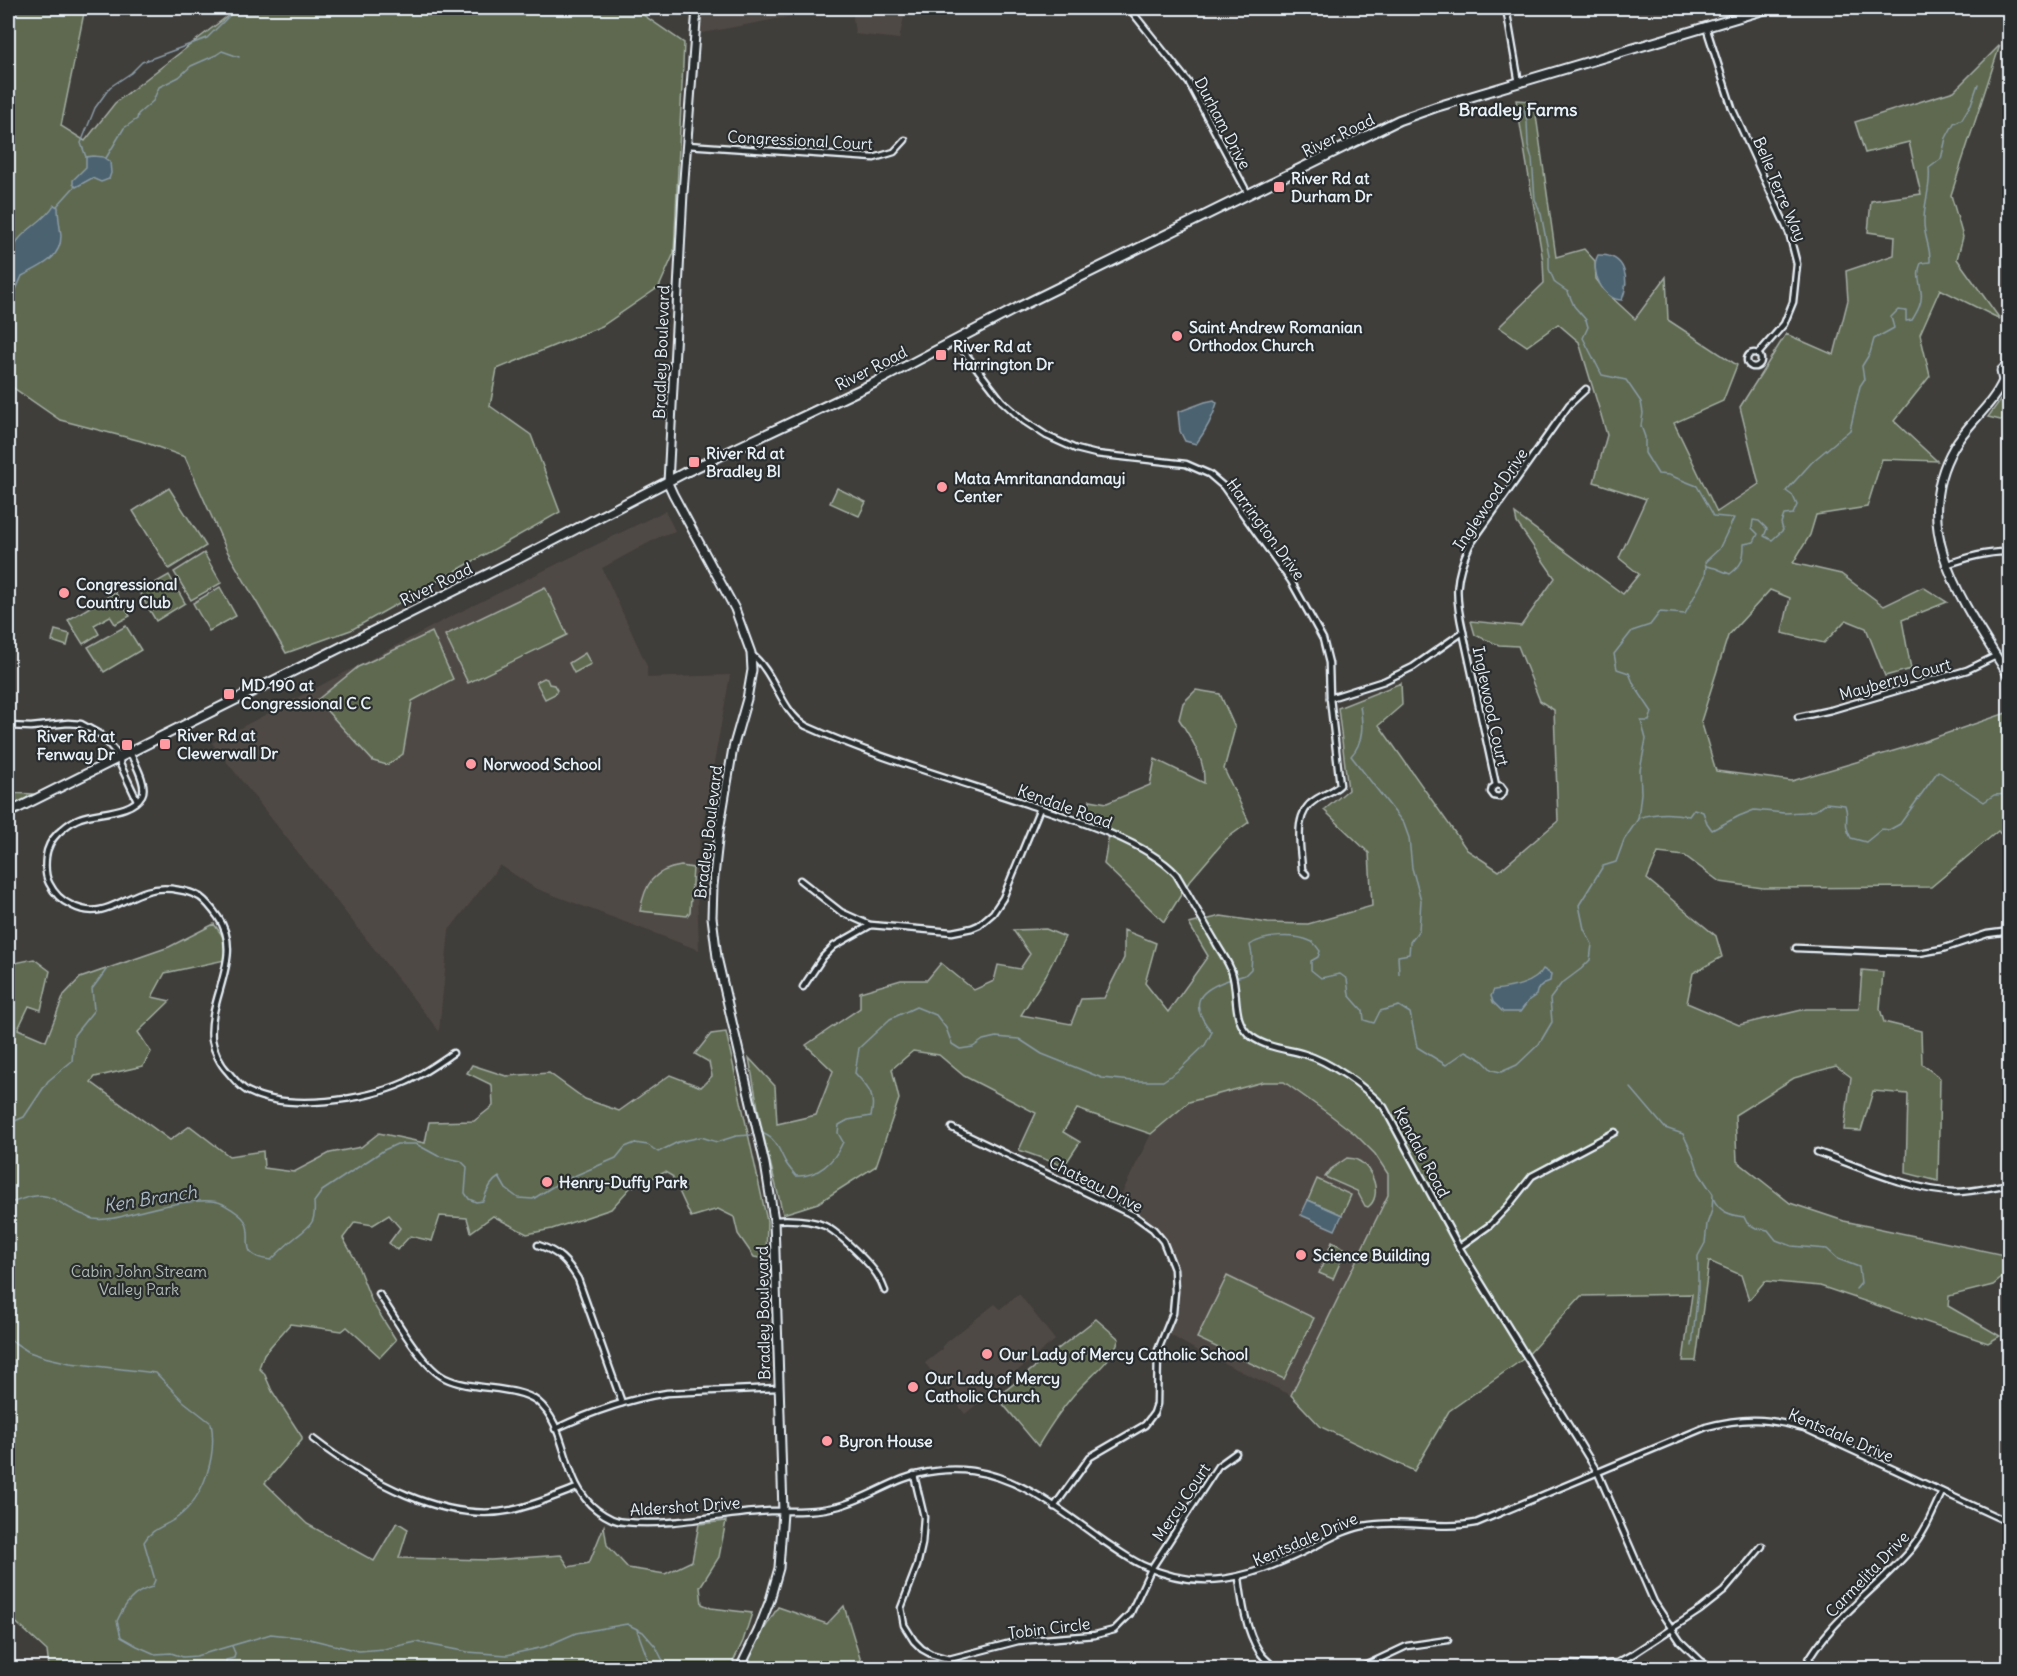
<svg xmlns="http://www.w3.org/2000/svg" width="2017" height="1676" font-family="Delius,sans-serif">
<rect width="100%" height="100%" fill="#403e3b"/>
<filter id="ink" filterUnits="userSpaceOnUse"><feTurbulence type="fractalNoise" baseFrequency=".0167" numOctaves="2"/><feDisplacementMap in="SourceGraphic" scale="12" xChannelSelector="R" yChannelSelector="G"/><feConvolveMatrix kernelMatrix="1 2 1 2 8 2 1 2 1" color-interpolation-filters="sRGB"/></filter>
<g filter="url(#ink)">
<!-- built -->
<g fill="#4f4944">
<polygon points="699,8 834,8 697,34"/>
<polygon points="852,8 906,8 899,39 855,34"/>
<polygon points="665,511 675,531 661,536 602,568 647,666 647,678 730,675 696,862 699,950 535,888 500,865 449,930 439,1031 212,743 450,617"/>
<polygon points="1263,1082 1284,1082 1329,1114 1355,1134 1375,1154 1388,1174 1388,1194 1291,1395 1196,1350 1165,1332 1173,1313 1174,1269 1164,1242 1153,1229 1116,1205 1151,1134 1189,1102"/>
<polygon points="1019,1294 1055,1340 965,1414 925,1363 943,1349 942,1346 995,1304 1000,1309"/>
</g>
<!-- green -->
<g fill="#5e6950" stroke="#a3ada4" stroke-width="1.5">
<polygon points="8,8 85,8 61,126 85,141 115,103 238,8 633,8 684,43 674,253 659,287 602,326 497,369 490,406 531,435 560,512 351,630 286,653 227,551 185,457 141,441 60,420 8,384"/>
<polygon points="2000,45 1951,195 1963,237 1957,259 2000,319 1940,289 1920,334 1930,376 1894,421 1937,461 1882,459 1867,507 1816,515 1810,535 1793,563 1841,574 1884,606 1923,587 1947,602 1902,620 1911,669 1885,676 1866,628 1846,620 1824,643 1782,633 1790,598 1770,590 1728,636 1701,721 1716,771 1792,781 1907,747 2009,712 2009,843 1998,831 1931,887 1763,888 1720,882 1685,856 1658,853 1647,879 1716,936 1722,957 1693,973 1687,1003 1739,1025 1806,1009 1859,1009 1862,970 1883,972 1880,1009 1884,1022 1921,1031 1922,1064 1940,1078 1938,1181 1906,1173 1908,1094 1873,1091 1861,1131 1844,1130 1851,1077 1836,1066 1794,1078 1735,1115 1737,1161 1790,1203 1844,1221 2009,1256 2009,1272 1993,1285 1949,1296 1948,1306 2000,1336 1988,1343 1820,1286 1765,1281 1749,1300 1741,1275 1709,1261 1696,1361 1683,1361 1692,1294 1581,1296 1526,1357 1449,1411 1414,1471 1321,1427 1291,1395 1388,1195 1388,1174 1375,1154 1355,1134 1329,1114 1284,1082 1263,1082 1189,1102 1151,1134 1077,1109 1063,1132 1080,1142 1064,1166 1019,1150 1036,1113 964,1076 939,1055 913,1051 892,1069 899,1099 876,1166 818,1203 783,1214 762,1130 749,1058 775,1086 777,1124 816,1115 833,1071 806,1045 860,1008 860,992 901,980 927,980 941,963 974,990 994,981 998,965 1020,969 1030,954 1013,930 1046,929 1065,937 1046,975 1021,1015 1071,1024 1081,999 1104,998 1124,958 1124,930 1156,943 1145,983 1168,1012 1208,956 1189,924 1221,916 1268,923 1308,924 1372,906 1369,853 1324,810 1348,790 1338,708 1401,683 1402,705 1379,725 1467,850 1499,871 1558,821 1554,710 1540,701 1518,646 1499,645 1475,635 1471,621 1521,626 1555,578 1517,523 1515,514 1623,594 1639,574 1619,558 1646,499 1594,482 1607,435 1579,342 1558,324 1527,346 1499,327 1544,283 1543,261 1516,100 1534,101 1556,257 1584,249 1595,261 1596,279 1607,293 1635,319 1666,277 1668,320 1737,365 1723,401 1674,423 1717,512 1759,484 1740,407 1786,334 1834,355 1848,300 1846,271 1894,255 1895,236 1868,232 1871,201 1921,194 1909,142 1865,153 1855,122 1954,91"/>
<polygon points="2009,388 2009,422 1988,417"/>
<polygon points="2006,480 2009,481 2009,542 2002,541"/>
<polygon points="169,488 206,546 169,569 133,511"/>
<polygon points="837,488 866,502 859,516 830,503"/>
<polygon points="204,553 221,583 191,600 174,572"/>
<polygon points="169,575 185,603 156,621 139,592"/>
<polygon points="220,587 236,616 209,631 193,603"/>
<polygon points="545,587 567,635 468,683 445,635"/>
<polygon points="115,592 130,616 115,624 110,616 94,625 99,634 83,644 68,620"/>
<polygon points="126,626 141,650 104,672 88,647"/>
<polygon points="55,630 70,634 67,646 52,641"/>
<polygon points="432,632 453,679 412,701 403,754 387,765 373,761 317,700 358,667"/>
<polygon points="585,653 591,664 574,673 569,663"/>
<polygon points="544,678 547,679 549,684 554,685 557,690 555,694 545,699 536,682"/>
<path d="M1196,690L1220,694L1235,728L1224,769L1249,822L1226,839L1189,882L1164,922L1104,864L1110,829L1088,818L1090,800L1107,803L1150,785L1155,759L1204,783C1205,758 1192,740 1179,719L1183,703Z"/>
<polygon points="8,793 33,794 8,810"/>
<path d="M681,866L693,868L690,912L687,916L640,911C645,884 653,870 681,866Z"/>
<polygon points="214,924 224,938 225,960 165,973 152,997 170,1001 138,1032 151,1052 143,1066 95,1077 91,1082 170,1140 190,1126 229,1156 263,1151 264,1168 294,1172 330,1153 361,1147 379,1133 425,1143 429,1122 474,1121 493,1106 492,1085 467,1073 472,1065 506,1076 549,1073 585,1099 619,1111 670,1075 701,1087 712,1076 709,1062 695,1054 711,1034 726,1032 767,1221 766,1259 754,1257 738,1234 734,1217 718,1209 691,1217 672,1176 665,1172 630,1188 611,1209 552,1229 527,1234 493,1216 471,1232 467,1218 440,1216 432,1241 410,1236 397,1250 389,1243 400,1228 389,1215 373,1225 355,1222 343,1238 355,1259 372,1302 396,1340 380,1357 347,1327 342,1331 290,1324 264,1354 259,1368 264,1373 272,1391 302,1437 302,1440 265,1483 307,1524 374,1561 397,1522 408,1529 399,1558 491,1560 561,1555 569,1567 589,1563 604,1526 607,1545 628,1568 665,1574 692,1561 699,1524 726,1521 719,1557 700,1587 702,1604 711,1608 752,1613 743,1641 730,1668 49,1668 47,1651 8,1615 8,956 11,964 34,959 50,971 41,1010 29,1006 18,1029 46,1041 64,995 80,978 169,947"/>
<path d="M1347,1158C1351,1159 1354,1158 1357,1160C1373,1167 1383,1196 1368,1207L1365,1206L1357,1191L1325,1177L1331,1169Z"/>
<polygon points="1317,1179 1351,1195 1342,1215 1308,1200"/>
<polygon points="1332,1242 1346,1249 1333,1279 1319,1273"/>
<polygon points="1227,1276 1314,1318 1284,1379 1197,1338"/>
<path d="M1096,1319L1119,1339C1111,1362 1095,1372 1079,1389C1062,1407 1050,1426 1038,1446L997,1397Z"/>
<polygon points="844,1606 863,1668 740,1668 778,1607 827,1624"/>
</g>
<!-- water -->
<g fill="#4b626f" stroke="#8a9ba6" stroke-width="1.5">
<polygon points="93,156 103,157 110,162 111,173 109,179 101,182 92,178 76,187 73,184 73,180 86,167 86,157"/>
<path d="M54,205L58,207C58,217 60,226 61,236C61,259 39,267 22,276L10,303L8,305V254C14,251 15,245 19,239C29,227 46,219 54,205Z"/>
<path d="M1598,255C1626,254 1630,279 1622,300C1603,300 1589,271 1598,255Z"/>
<path d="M1214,400L1217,403C1213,417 1205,432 1196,444L1185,441L1180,431L1178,412L1205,402Z"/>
<path d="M1543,969L1551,974L1550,981C1543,983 1537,987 1536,995L1529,1000L1520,1012H1503L1493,1002L1491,996L1494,990C1510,988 1536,984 1543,969Z"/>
<polygon points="1308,1200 1342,1215 1335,1230 1301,1215"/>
</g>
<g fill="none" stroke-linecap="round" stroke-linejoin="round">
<!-- stream -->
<g stroke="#8a9ba6" stroke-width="1.5">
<polyline points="1523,106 1527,122 1528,145 1532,159 1535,199 1541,214 1549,255 1549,269 1555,283 1568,292 1574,306 1586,320 1588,327 1583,338 1602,375 1626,380 1641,402 1643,413 1641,426 1645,437 1645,453 1658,474 1669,475 1697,486 1714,516 1734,518 1719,549 1705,562 1706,566"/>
<polyline points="86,157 81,143 95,108 110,87 131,73 142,62 207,38 237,8"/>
<polyline points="106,158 124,128 137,119 138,114 153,101 159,87 179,77 191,66 216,55 222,51 239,57"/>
<polyline points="57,206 75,186"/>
<path d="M1360,706C1363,724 1364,742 1351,756L1404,824L1409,838L1412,868L1421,900L1419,930L1410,942L1409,954L1398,956L1399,974"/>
<path d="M1638,818C1656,812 1671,812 1689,816L1694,809L1703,812L1707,823L1712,830L1739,816L1754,810L1784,813L1805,812L1816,810L1826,803L1845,805C1850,820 1842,822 1851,838L1866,842L1882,829L1889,830L1900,824L1938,771L1984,802L1994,795L2010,794"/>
<path d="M1235,978L1245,975L1251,969L1252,955L1250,945C1263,935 1295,934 1310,941C1314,942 1317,947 1320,951L1318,957L1311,961V970L1321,978L1340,974L1347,979L1349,995L1363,1011L1364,1020L1374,1023L1380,1011L1399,1006L1410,1013L1417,1047L1446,1065L1466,1051L1482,1060L1492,1070L1501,1072L1517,1065L1539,1044L1552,1022L1550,999L1561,984L1581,969L1590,960L1592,944L1584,929L1579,905L1603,866L1616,862L1624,840L1638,819L1641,793L1640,770L1646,739L1641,721H1649L1652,712L1634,685L1629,673L1617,669L1614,654L1632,631L1650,625L1660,612L1685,614L1705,576L1706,566L1715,568L1730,574C1742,565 1744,559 1744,544L1754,542L1758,534L1752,528L1753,520L1759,521L1767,529L1764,536L1772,540L1783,530L1781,523L1784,515L1793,514L1797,505L1793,496L1786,491L1813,461L1850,430L1860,386L1864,380L1862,366L1870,353L1874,339L1894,328L1891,317L1898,310L1906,311V321L1912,320C1917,312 1923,302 1921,292C1920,281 1916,274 1921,263L1930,262C1931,247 1923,235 1924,220C1924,201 1931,189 1929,168L1941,159L1946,138L1954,123L1962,119L1971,104L1978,84"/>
<polyline points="1631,1088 1665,1128 1683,1134 1693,1155 1699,1173 1713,1194 1712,1210 1707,1224 1705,1243 1698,1256 1698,1290 1692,1346"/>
<polyline points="8,1124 24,1117 48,1081 72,1061 74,1035 94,1010 92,989 106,970"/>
<path d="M764,1134C777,1139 780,1153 786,1163C789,1168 793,1172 796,1176C818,1177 834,1162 843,1142L838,1133L839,1125L848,1120L871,1116C876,1095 869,1089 855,1073L859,1048L890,1019L916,1007L936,1015L946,1028L952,1044L960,1049L973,1047L983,1040L996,1037L1019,1039L1042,1054L1102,1078L1133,1081H1163L1179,1070L1205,1045L1212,1032C1187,1003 1198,990 1231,979"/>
<path d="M1713,1198C1719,1212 1730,1215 1744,1217L1747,1223L1756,1228L1768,1230L1776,1240L1792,1246L1827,1249L1838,1259L1859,1267L1861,1283L1856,1289"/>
<path d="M8,1200L14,1202C50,1188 50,1199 81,1214C85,1215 89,1218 93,1219C109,1221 123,1216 138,1212C156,1207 208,1195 223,1204C230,1208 241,1214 245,1221C255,1239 235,1256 271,1260C279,1252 287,1244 296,1237C311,1225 316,1223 314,1202L322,1191L384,1150L397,1144H416L438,1156L461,1161L467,1167L465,1193L469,1199L476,1202L483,1201C486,1192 490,1182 499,1177L506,1189L518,1198L533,1199L560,1182L616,1158L625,1147L635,1143L648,1145L658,1152L678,1142L701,1137L717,1142L736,1136L751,1135"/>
<path d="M8,1336L12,1341L29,1352L44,1357L70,1363L156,1373L183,1401L211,1423C217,1455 205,1496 178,1517C166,1526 152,1528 144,1542L155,1580L152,1587C133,1592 125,1604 117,1621L121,1637L137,1646L155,1654L171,1653L183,1657L196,1656L271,1634L305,1638L359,1651L384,1649L416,1642L468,1652L507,1655L544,1647L576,1633L627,1624L643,1632L656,1647L662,1659L670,1668"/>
<polyline points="637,1630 651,1668"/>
<polyline points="226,1668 226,1660 234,1658 235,1653 232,1646"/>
</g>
<!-- street casing -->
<g stroke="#e8f1f8" stroke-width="9">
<g id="street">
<polyline points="1129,8 1189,83 1248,194"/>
<polyline points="1506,8 1519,83"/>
<polyline points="1706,27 1732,108 1789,233 1797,264 1793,302 1784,324 1758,354"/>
<polyline points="687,145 874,158 894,152 905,140"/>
<path d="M955,340L1002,401L1024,421L1047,436L1076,449L1096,454L1186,464L1209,474L1223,486L1291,581L1323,639L1329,663L1330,698L1340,785C1333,792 1323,794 1315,800C1292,814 1301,847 1302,870L1306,874"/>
<circle cx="1754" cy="360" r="7"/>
<path d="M1945,565C1966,558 1988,551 2010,552"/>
<polyline points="1463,632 1496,785 1492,788 1491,792 1494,796 1499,797 1503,794 1504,790 1501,786 1496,785"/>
<path d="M751,654C775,672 781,712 806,726C877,758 954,779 1027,804C1070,818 1146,841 1176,874C1189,896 1202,919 1215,941C1220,951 1229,962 1232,973C1239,995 1231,1022 1252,1037C1267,1048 1287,1049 1304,1054C1331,1062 1364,1086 1384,1107L1459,1247L1598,1473L1654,1602L1680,1641L1701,1661L1713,1668"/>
<path d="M1330,698L1384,681L1413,667L1463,632C1455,596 1454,578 1470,545L1569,405L1586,389"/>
<polyline points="1798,717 1831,710 1967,670 1996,656"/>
<polyline points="8,726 31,727 68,723 81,724 101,735 120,757 120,764 137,800"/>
<path d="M130,752C134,762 148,785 142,795C131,814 99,811 80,818C71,821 65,827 58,833C52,839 47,848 46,857C45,866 45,875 49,883C54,893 62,901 71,905C101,921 120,899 147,891C157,888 168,888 179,890C186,891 193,893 200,897C207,902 213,910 218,917C245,956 207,998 212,1040C214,1051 220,1064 228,1072C234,1079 239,1086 247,1091C289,1112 365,1100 406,1082C423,1074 438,1063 453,1053"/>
<polyline points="800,880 841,912 870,925"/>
<polyline points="1796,948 1919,953 1942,949 1987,934 2010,931"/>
<polyline points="803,987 823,957 834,946 871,925 952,932 972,928 979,925 993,913 1003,898 1040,808"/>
<polyline points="952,1128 1135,1216 1153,1229 1163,1241 1174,1269 1175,1291 1173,1313 1158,1350 1157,1404 1154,1413 1145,1425 1090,1457 1054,1507"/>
<path d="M1817,1152C1858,1166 1912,1191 1955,1192C1973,1192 1991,1187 2010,1184"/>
<path d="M774,1220C791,1219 809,1219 825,1226C838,1232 872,1265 879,1278C882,1282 883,1287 885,1291"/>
<path d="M538,1245C559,1252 567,1261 578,1279L622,1403"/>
<polyline points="1459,1247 1490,1225 1509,1205 1532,1176 1615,1132"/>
<path d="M379,1294C395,1317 422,1367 445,1378C471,1391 516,1385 537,1401C570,1428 560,1482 597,1510C605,1516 615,1522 625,1522C673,1527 722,1513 770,1511C794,1511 816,1512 839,1506C862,1500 882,1487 903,1479C924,1471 950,1468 972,1471C1023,1478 1064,1513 1105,1542C1117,1550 1129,1559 1142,1565C1201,1593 1250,1578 1305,1551C1323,1542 1343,1530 1363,1526C1401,1519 1439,1530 1476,1523L1706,1427C1744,1417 1766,1418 1804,1428L2010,1523"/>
<path d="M555,1429C591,1412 628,1399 667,1393L778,1388"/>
<path d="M313,1439C365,1479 443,1524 512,1510C534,1505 556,1496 577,1488"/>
<polyline points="914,1475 924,1517 922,1544 917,1566 901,1608 904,1625 914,1641 922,1649 931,1654 949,1659 1018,1641 1095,1635 1114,1630 1130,1614 1151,1569 1218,1466 1236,1453"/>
<path d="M1239,1578C1242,1602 1246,1631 1259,1651C1263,1658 1270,1663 1276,1668"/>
<polyline points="1379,1660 1383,1668"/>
<polyline points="1565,1664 1592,1665 1617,1663 1633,1654 1700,1610 1724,1591 1762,1546"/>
<polyline points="1962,1667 1966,1668"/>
<polyline points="949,1668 949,1659"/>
<polyline points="1360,1668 1407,1646 1448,1640"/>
<path d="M1804,1668C1829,1620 1876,1590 1911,1549C1925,1532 1933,1512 1942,1492"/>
</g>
</g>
<!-- secondary casing -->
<g stroke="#e8f1f8" stroke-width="11">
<g id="secondary">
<polyline points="697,8 683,193 668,483 673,494 735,609 751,653 752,670 747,699 733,748 719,831 713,886 712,917 717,957 765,1164 774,1220 783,1512 779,1568 770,1600 758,1631 740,1668"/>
<path d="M2010,377L2003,381C1992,406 1967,424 1954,447C1906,530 1967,608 2010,678"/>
<polyline points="2003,381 2001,371 2009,363"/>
</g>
</g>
<!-- primary casing -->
<g stroke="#e8f1f8" stroke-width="12">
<polyline id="primary" points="8,813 520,558 684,473 874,383 1017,308 1399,120 1436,107 1770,8"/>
</g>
<!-- street -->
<use href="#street" stroke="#2a2d2e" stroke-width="4.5"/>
<!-- secondary -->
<use href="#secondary" stroke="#2a2d2e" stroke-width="7"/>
<!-- primary -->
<use href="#primary" stroke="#2a2d2e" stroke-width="8"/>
</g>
</g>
<!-- markers -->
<g fill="#ff9aa2" stroke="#2a2d2e" stroke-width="2">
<rect x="1273" y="181" width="12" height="12" rx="3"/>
<circle cx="1177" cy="336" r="6"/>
<rect x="935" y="349" width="12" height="12" rx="3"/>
<rect x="688" y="456" width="12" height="12" rx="3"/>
<circle cx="942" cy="487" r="6"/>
<circle cx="64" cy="593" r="6"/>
<rect x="223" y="688" width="12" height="12" rx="3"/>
<rect x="159" y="738" width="12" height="12" rx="3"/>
<rect x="121" y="739" width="12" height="12" rx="3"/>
<circle cx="471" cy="764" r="6"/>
<circle cx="547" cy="1182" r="6"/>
<circle cx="1301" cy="1255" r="6"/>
<circle cx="987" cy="1354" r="6"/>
<circle cx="913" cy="1387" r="6"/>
<circle cx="827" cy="1441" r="6"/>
</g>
<g text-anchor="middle" stroke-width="4.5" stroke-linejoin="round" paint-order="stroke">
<!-- street labels -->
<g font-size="16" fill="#e8f1f8" stroke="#2a2d2e">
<text transform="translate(1223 123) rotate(62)" y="6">Durham Drive</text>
<text transform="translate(1338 135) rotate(-26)" y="6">River Road</text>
<text transform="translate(800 140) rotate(3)" y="6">Congressional Court</text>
<text transform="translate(1780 189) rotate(67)" y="6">Belle Terre Way</text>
<text transform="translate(661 352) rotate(-88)" y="6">Bradley Boulevard</text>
<text transform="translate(871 368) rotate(-27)" y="6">River Road</text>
<text transform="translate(1490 499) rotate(-56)" y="6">Inglewood Drive</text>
<text transform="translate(1266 529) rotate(54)" y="6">Harrington Drive</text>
<text transform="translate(436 584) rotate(-26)" y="6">River Road</text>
<text transform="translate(1895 679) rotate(-16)" y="6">Mayberry Court</text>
<text transform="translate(1491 706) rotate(78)" y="6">Inglewood Court</text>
<text transform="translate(1065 806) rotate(20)" y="6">Kendale Road</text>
<text transform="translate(708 832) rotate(-83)" y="6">Bradley Boulevard</text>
<text transform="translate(1422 1152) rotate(62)" y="6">Kendale Road</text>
<text transform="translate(1096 1184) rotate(27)" y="6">Chateau Drive</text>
<text transform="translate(763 1313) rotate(-91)" y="6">Bradley Boulevard</text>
<text transform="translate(1841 1435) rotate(23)" y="6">Kentsdale Drive</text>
<text transform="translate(1181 1502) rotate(-56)" y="6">Mercy Court</text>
<text transform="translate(685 1506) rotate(-4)" y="6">Aldershot Drive</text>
<text transform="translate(1305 1539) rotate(-23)" y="6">Kentsdale Drive</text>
<text transform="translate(1867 1574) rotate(-46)" y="6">Carmelita Drive</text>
<text transform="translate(1049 1628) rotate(-7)" y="6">Tobin Circle</text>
</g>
<!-- poi labels -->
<g font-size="16" font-weight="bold" fill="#e8f1f8" stroke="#2a2d2e" text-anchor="start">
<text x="1291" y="184">River Rd at<tspan x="1291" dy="18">Durham Dr</tspan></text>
<text x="1189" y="333">Saint Andrew Romanian<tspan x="1189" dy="18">Orthodox Church</tspan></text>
<text x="953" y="352">River Rd at<tspan x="953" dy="18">Harrington Dr</tspan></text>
<text x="706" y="459">River Rd at<tspan x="706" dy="18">Bradley Bl</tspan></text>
<text x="954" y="484">Mata Amritanandamayi<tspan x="954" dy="18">Center</tspan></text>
<text x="76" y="590">Congressional<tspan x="76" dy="18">Country Club</tspan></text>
<text x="241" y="691">MD 190 at<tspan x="241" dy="18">Congressional C C</tspan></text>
<text x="177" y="741">River Rd at<tspan x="177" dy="18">Clewerwall Dr</tspan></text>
<text x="115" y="742" text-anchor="end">River Rd at<tspan x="115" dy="18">Fenway Dr</tspan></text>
<text x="483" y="770">Norwood School</text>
<text x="559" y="1188">Henry-Duffy Park</text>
<text x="1313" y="1261">Science Building</text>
<text x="999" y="1360">Our Lady of Mercy Catholic School</text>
<text x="925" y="1384">Our Lady of Mercy<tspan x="925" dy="18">Catholic Church</tspan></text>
<text x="839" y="1447">Byron House</text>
</g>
<!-- park labels -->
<g font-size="16" fill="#b1bbb5" stroke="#2a2d2e">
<text x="139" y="1277">Cabin John Stream<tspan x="139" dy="18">Valley Park</tspan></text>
</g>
<!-- neighbourhood labels -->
<g font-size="18" font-weight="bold" fill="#e8f1f8" stroke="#2a2d2e">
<text x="1518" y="116">Bradley Farms</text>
</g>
<!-- water labels -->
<g font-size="18" font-style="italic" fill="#a9b8c1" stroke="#2a2d2e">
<text transform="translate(150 1199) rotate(-9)" y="6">Ken Branch</text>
</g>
</g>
<!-- margin -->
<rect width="2017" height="1676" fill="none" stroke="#2a2d2e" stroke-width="30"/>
<rect x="15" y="15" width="1987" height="1646" fill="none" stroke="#e8f1f8" stroke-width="2" filter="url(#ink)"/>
</svg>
